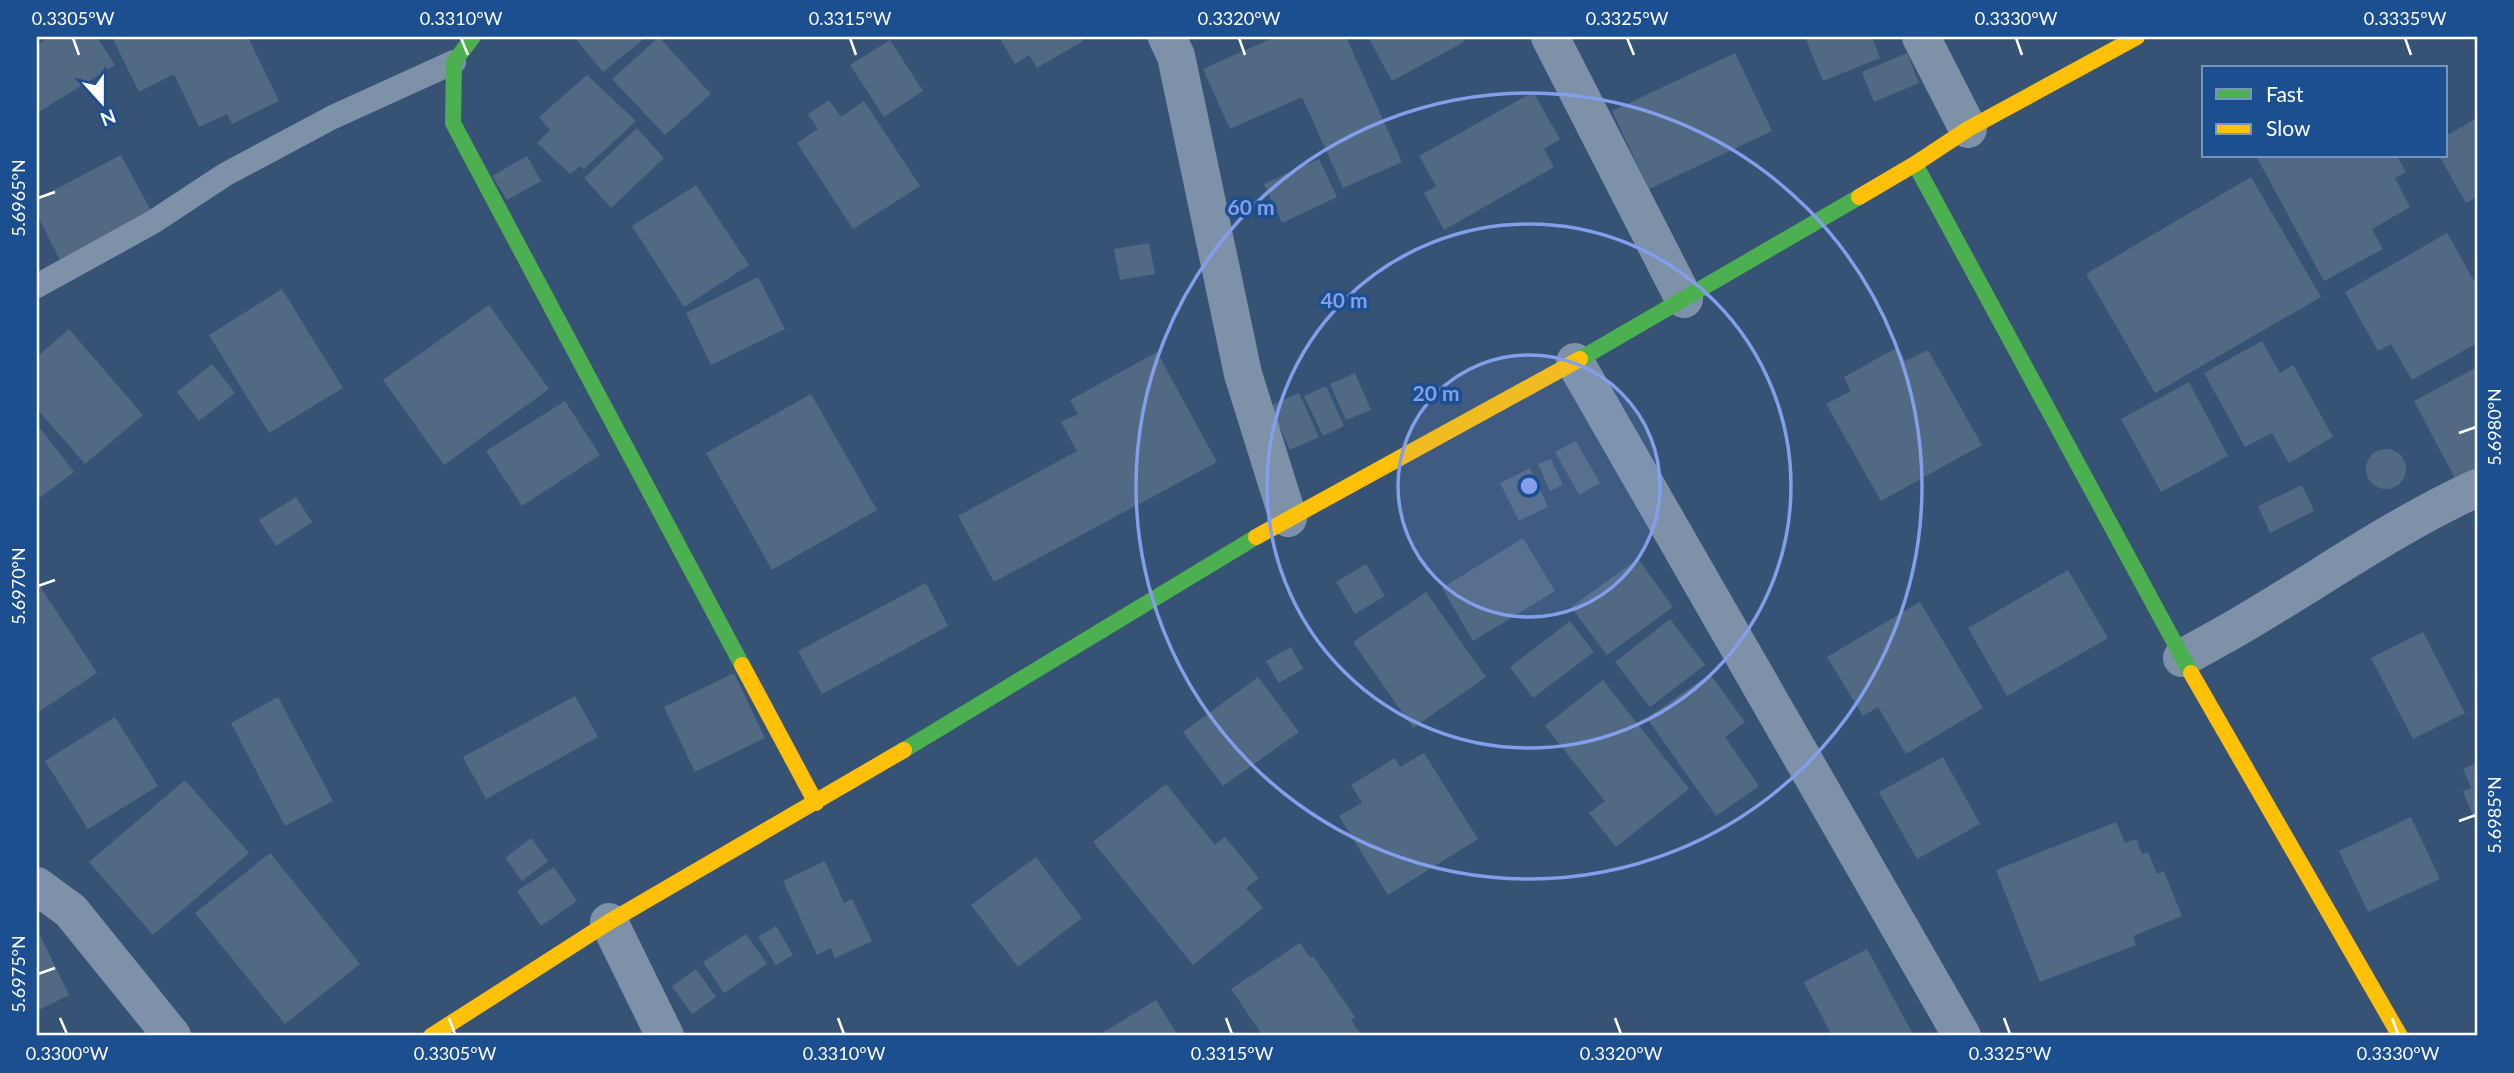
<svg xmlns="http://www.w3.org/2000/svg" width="2514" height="1073" font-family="Lato,sans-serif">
<rect width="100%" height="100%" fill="#365274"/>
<!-- building -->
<g fill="#526984">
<polygon points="49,37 97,37 115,65 37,113 37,45"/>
<polygon points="112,37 248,37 279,101 232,124 227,114 199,127 174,74 139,92"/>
<polygon points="574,37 644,37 645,38 603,72"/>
<polygon points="659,37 711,94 665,135 612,79"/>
<polygon points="999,37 1080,37 1083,41 1037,68 1029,55 1015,64"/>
<polygon points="1275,37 1346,37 1402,162 1343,188 1302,97 1230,129 1203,69"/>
<polygon points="1368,37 1461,37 1464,42 1392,81"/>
<polygon points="1805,37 1872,37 1880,58 1823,81"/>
<polygon points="890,40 923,91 884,117 850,65"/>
<polygon points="1735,53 1772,131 1649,189 1612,111"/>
<polygon points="1907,53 1919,83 1874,102 1862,72"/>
<polygon points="587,75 636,121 584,169 581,166 570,174 537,143 550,130 539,117"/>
<polygon points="1533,92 1560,139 1544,149 1554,167 1444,230 1424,193 1436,186 1419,156"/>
<polygon points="829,100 841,117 864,101 920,186 853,229 797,143 818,129 808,114"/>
<polygon points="2477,118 2477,196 2466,203 2439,156 2446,156 2446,136"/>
<polygon points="637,128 664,158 611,208 584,178"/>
<polygon points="121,155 152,213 61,262 37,215 37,199"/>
<polygon points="527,156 541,181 507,200 492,176"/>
<polygon points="2256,156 2397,156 2406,172 2395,178 2410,207 2372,229 2383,249 2324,281"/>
<polygon points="1319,159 1337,197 1282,223 1264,184"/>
<polygon points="2251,177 2321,297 2155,393 2086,274"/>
<polygon points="696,185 749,265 684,307 632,226"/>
<polygon points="2447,233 2477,286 2477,343 2412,380 2391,344 2378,351 2345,292"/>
<polygon points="1149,243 1155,274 1120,280 1114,249"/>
<polygon points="758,277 785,329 711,365 686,313"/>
<polygon points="282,289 343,388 269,433 209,335"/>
<polygon points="489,305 549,389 444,465 383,380"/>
<polygon points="69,329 143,415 85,464 37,409 37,357"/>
<polygon points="2262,341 2280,373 2293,365 2333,437 2289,463 2272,433 2245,447 2204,373"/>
<polygon points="1898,347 1905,361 1928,350 1982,445 1881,501 1826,404 1851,391 1844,377"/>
<polygon points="1157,352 1217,462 994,582 958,516 1077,451 1061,422 1078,414 1070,400"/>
<polygon points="212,364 235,393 199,421 177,392"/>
<polygon points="2477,367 2477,471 2457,482 2414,401"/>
<polygon points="1355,373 1371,410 1346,420 1330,384"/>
<polygon points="2189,382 2228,456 2161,492 2121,419"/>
<polygon points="1326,386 1344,426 1323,436 1304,396"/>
<polygon points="1299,393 1319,437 1290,450 1270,406"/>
<polygon points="811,394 877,510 772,570 706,453"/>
<polygon points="565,401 600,455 522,506 486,451"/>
<polygon points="37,424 74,472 37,500"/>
<polygon points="1576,441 1600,483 1579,495 1555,452"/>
<circle cx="2386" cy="469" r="20"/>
<polygon points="1551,459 1563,485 1550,491 1538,464"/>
<polygon points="1530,468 1548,507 1519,521 1500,483"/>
<polygon points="2302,485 2314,511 2270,533 2258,506"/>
<polygon points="296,497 312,522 276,546 259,520"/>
<polygon points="1523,538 1555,591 1473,641 1442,588"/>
<polygon points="1638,559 1673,607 1607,655 1571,607"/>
<polygon points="1366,564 1385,596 1355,614 1336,582"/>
<polygon points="2068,570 2108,638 2007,696 1968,628"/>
<polygon points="37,582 97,673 37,713"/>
<polygon points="926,583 948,626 822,694 798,651"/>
<polygon points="1426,592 1486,677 1413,728 1353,642"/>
<polygon points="1920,602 1983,708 1906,754 1878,707 1863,716 1827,657"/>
<polygon points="1670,619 1705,665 1650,707 1615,662"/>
<polygon points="1570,621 1594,652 1533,698 1510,667"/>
<polygon points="2423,632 2465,713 2413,739 2371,658"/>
<polygon points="1291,647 1303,669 1279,683 1266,661"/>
<polygon points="734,673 765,738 695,772 664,707"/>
<polygon points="1710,674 1745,722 1725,737 1759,786 1716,816 1647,718"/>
<polygon points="1258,677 1299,732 1223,786 1183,732"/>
<polygon points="1603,680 1689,789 1616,847 1589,813 1605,801 1545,726"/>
<polygon points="575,696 598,737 486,799 463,757"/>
<polygon points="278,697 333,801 285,826 231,723"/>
<polygon points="115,717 158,786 88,829 45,761"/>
<polygon points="1424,753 1478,839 1388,895 1339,816 1362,803 1351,785 1395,758 1400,767"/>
<polygon points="1943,757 1980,824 1917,859 1879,792"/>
<polygon points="2477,763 2477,826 2463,791 2471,788 2463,769"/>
<polygon points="185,780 249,853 153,935 89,862"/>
<polygon points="1166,784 1215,845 1225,837 1259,878 1246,888 1263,908 1193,965 1093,842"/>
<polygon points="2411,817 2440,879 2368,912 2339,851"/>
<polygon points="2116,822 2125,843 2136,839 2142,854 2148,852 2157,874 2164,871 2182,916 2133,936 2136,945 2040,982 1996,870"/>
<polygon points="531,838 548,861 522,881 505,858"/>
<polygon points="270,853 360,964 285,1024 195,913"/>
<polygon points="1036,857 1082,918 1018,967 971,905"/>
<polygon points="825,861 844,903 852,899 872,941 835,958 831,948 817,955 783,881"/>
<polygon points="554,867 577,901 541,926 517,891"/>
<polygon points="776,926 793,955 776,965 758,937"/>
<polygon points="37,929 69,995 37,1011"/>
<polygon points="746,934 767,964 724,993 703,962"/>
<polygon points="1300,943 1310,958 1313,956 1355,1017 1351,1020 1362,1036 1263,1036 1231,989"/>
<polygon points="1867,949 1914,1036 1832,1036 1804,982"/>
<polygon points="696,969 716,997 692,1014 672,986"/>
<polygon points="1156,1000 1178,1036 1097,1036"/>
</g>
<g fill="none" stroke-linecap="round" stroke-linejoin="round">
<!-- lane -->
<polyline stroke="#7d92a8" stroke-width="24" points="37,286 153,222 226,174 333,117 454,62"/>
<!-- street -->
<g stroke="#7d92a8" stroke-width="38">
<polyline points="1167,37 1176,56 1243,374 1288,518"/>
<polyline points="1550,37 1684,299"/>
<polyline points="1921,37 1968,129"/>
<polyline points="1575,362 1962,1036"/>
<path d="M2182,658C2206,645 2230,632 2253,618C2327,574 2398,524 2477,488"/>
<polyline points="37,886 71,911 172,1036"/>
<polyline points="609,922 665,1036"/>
</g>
<!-- fast -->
<g stroke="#4caf50" stroke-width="16">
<polyline points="473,37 454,62 453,123 742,665"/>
<polyline points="1915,164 2191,673"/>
<polyline points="1580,359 1859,197"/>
<polyline points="904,750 1256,537"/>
</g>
<!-- slow -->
<g stroke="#ffc107" stroke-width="16">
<polyline points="1859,197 1915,164 1968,129 2137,37"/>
<polyline points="1256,537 1580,359"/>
<polyline points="742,665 816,803"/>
<polyline points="2191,673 2400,1036"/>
<polyline points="431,1036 609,922 904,750"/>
</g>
</g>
<!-- ticks -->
<path fill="none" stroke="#fff" stroke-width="2.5" d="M73,38L79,55M461,38L468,55M850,38L856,55M1239,38L1245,55M1627,38L1634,55M2016,38L2022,55M2405,38L2411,55M38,198L55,192M2459,433L2476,427M38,586L55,580M2459,821L2476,815M38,974L55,968M60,1018L67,1034M449,1018L455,1034M838,1018L844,1034M1226,1018L1232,1034M1615,1018L1621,1034M2004,1018L2010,1034M2392,1018L2398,1034"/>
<!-- distance rings -->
<circle cx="1529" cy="486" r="131" fill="#839eea" fill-opacity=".12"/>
<g fill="none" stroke="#839eea" stroke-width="3.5">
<circle cx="1529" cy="486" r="131"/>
<circle cx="1529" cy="486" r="262"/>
<circle cx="1529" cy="486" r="393"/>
</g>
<circle cx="1529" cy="486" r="10" fill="#839eea" stroke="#1b4f8f" stroke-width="3.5"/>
<g font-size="21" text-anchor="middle" font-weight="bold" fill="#839eea" stroke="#1b4f8f" stroke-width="7" stroke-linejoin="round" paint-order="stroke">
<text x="1251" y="215">60 m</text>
<text x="1344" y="308">40 m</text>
<text x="1436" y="401">20 m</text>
</g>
<!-- border -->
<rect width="2514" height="1073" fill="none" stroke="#1b4f8f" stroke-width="77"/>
<!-- legend -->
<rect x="2202" y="66" width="245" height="91" fill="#1b4f8f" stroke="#7695bc" stroke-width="2"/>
<rect x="2216" y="89" width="35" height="10" fill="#4caf50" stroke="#7695bc" stroke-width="2"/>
<text x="2266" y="102" font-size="21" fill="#ffffff">Fast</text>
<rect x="2216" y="124" width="35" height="10" fill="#ffc107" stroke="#7695bc" stroke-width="2"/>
<text x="2266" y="136" font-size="21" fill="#ffffff">Slow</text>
<!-- north arrow -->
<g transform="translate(102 102) rotate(159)" stroke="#1b4f8f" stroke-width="5" paint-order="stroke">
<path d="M0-5L12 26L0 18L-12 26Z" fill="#ffffff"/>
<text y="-10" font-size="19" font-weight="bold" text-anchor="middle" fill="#ffffff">N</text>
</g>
<rect x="38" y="38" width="2438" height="996" fill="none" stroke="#fff" stroke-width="2.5"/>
<g font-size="18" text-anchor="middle" fill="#fff">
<text x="73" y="25">0.3305°W</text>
<text x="461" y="25">0.3310°W</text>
<text x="850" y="25">0.3315°W</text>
<text x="1239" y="25">0.3320°W</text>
<text x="1627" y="25">0.3325°W</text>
<text x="2016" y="25">0.3330°W</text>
<text x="2405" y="25">0.3335°W</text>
<text transform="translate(19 198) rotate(-90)" y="6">5.6965°N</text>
<text transform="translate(2495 427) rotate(-90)" y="6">5.6980°N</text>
<text transform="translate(19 586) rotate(-90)" y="6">5.6970°N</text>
<text transform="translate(2495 815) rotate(-90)" y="6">5.6985°N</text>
<text transform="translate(19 974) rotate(-90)" y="6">5.6975°N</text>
<text x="67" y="1060">0.3300°W</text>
<text x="455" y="1060">0.3305°W</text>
<text x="844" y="1060">0.3310°W</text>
<text x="1232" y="1060">0.3315°W</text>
<text x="1621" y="1060">0.3320°W</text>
<text x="2010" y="1060">0.3325°W</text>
<text x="2398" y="1060">0.3330°W</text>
</g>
</svg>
